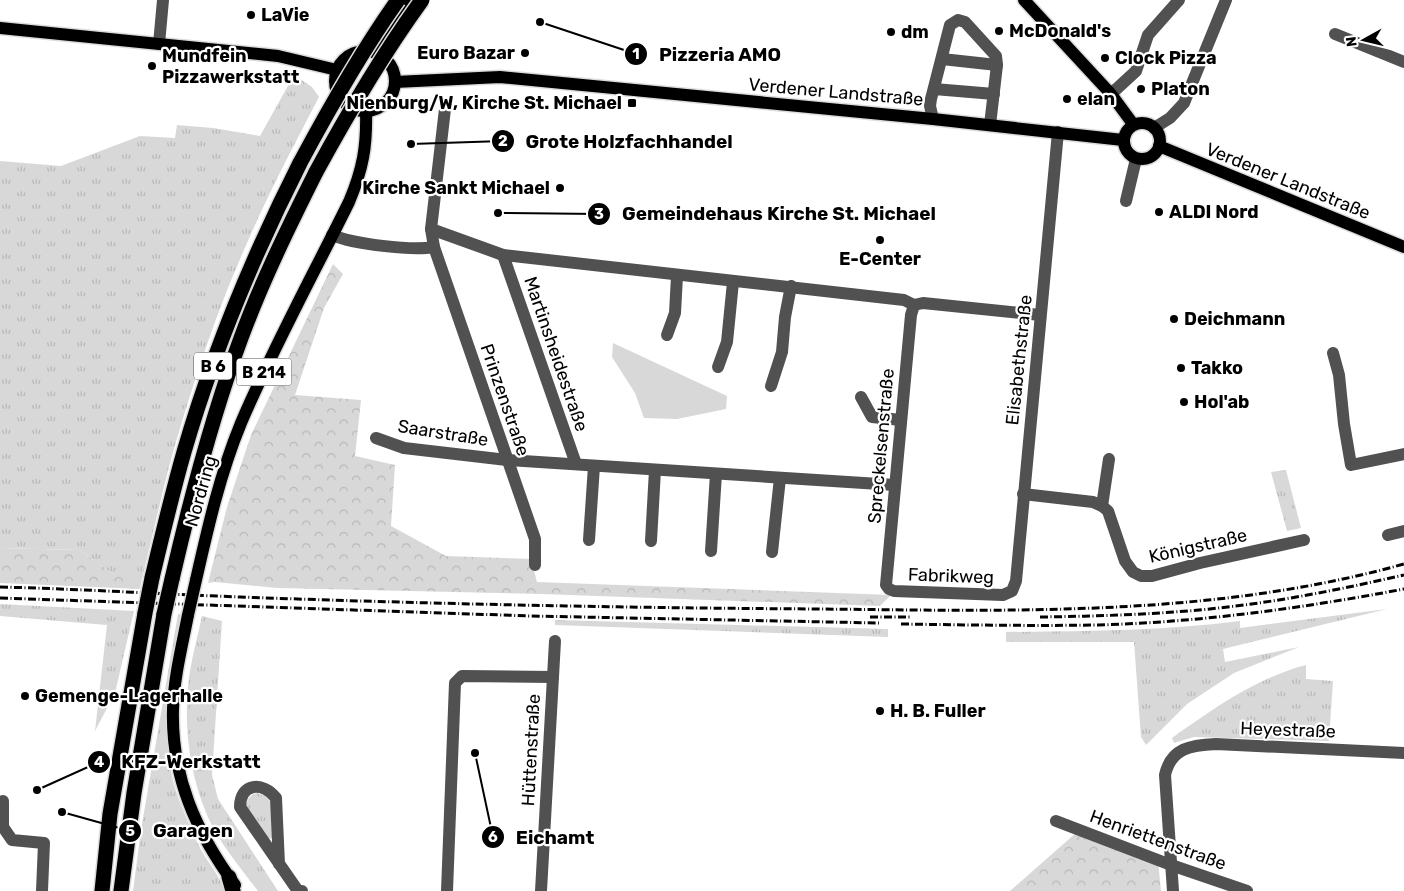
<svg xmlns="http://www.w3.org/2000/svg" width="1404" height="891" font-family="Rubik,sans-serif">
<defs>
<pattern id="grass-tufts" width="24" height="20" patternUnits="userSpaceOnUse" patternTransform="scale(1.25)"><rect width="24" height="20" fill="#d8d8d8"/><path d="M3 7l-1-3M5 7V3M7 7l1-3M15 17l-1-3M17 17v-4M19 17l1-3" fill="none" stroke="#b8b8b8"/></pattern>
<pattern id="forest-crowns" width="20" height="18" patternUnits="userSpaceOnUse" patternTransform="scale(1.25)"><rect width="20" height="18" fill="#d8d8d8"/><path d="M2 6a3 3 0 1 1 6 0M12 15a3 3 0 1 1 6 0" fill="none" stroke="#b8b8b8"/></pattern>
</defs>
<rect width="100%" height="100%" fill="#fff"/>
<!-- grass -->
<g fill="url(#grass-tufts)">
<path d="M294,75L312,87L319,97C293,147 266,198 244,250C219,306 199,366 181,425C165,477 154,530 141,583L124,582L80,550L0,548V161L61,166L140,136L175,138L177,125L213,128L260,136Z"/>
<polygon points="1286,470 1301,528 1287,531 1271,472"/>
<polygon points="0,604 134,611 115,693 95,731 107,625 0,616"/>
<path d="M1387,609L1223,649L1225,662L1299,647L1234,673L1187,704L1146,745L1141,737L1134,642H1006V632C1084,631 1163,631 1240,621V628Z"/>
<path d="M178,614H182C172,669 160,725 173,781C177,796 183,810 189,824C194,836 199,847 206,858C213,869 221,879 225,891H133L141,830Z"/>
<path d="M202,616L222,621L212,775L218,799L278,891H258C240,867 219,843 207,815C190,775 184,730 188,687C190,664 197,639 202,616Z"/>
<polygon points="555,620 888,629 888,637 555,625"/>
<path d="M1306,665V679L1333,681L1329,741L1194,737L1174,743L1172,738C1213,709 1256,678 1306,665Z"/>
<path d="M257,793L267,797L271,803L272,838L267,839L245,806C248,799 249,795 257,793Z"/>
</g>
<!-- forest -->
<g fill="url(#forest-crowns)">
<polygon points="333,264 343,274 324,308 295,395 361,400 355,456 395,465 391,526 446,556 531,559 537,582 891,595 880,606 542,594 277,588 215,582 208,583 227,507 251,435"/>
<polygon points="0,548 80,550 116,576 141,583 140,589 0,583"/>
<polygon points="1077,832 1158,861 1161,891 1010,891"/>
</g>
<!-- green -->
<polygon fill="#d8d8d8" points="613,343 727,396 726,409 677,419 644,418 635,393 612,357"/>
<g fill="none" stroke-linecap="round" stroke-linejoin="round">
<!-- major casing -->
<g stroke="#dbdbdb" stroke-width="15">
<g id="major">
<polyline points="1024,0 1111,94 1133,124"/>
<polyline points="0,28 278,56 337,70"/>
<circle cx="365" cy="81" r="30"/>
<polyline points="375,52 410,0"/>
<polyline points="395,82 500,77 933,119 1123,140"/>
<circle cx="1142" cy="141" r="18"/>
<polyline points="1159,146 1404,247"/>
<path d="M196,580C208,527 220,474 241,423C273,348 313,275 349,202C363,169 367,146 366,111"/>
<path d="M188,615C182,646 174,677 173,709C171,776 196,832 235,885"/>
</g>
</g>
<!-- highway casing -->
<g stroke="#dbdbdb" stroke-width="18">
<g id="highway">
<path d="M152,578C162,536 172,494 184,452C213,352 253,256 300,163"/>
<path d="M172,579C191,497 212,416 241,338C262,281 289,226 316,172"/>
<polyline points="229,877 233,891"/>
<polyline points="102,891 110,814 145,613"/>
<polyline points="121,891 134,793 164,614"/>
</g>
</g>
<!-- minor -->
<g stroke="#515151" stroke-width="12">
<polyline points="1335,34 1404,62"/>
<polyline points="159,44 163,0"/>
<polyline points="942,59 997,65"/>
<polyline points="934,89 994,94"/>
<polyline points="1111,94 1136,71 1148,35 1179,0"/>
<polyline points="445,109 431,229 434,247 535,539 535,565"/>
<polyline points="933,119 930,106 931,99 950,25 958,20 965,22 996,56 997,65 990,125"/>
<polyline points="1154,128 1170,118 1184,103 1226,0"/>
<polyline points="1126,201 1136,159"/>
<polyline points="431,229 503,255 904,300 914,305 923,303 1040,315"/>
<path d="M332,235C353,244 412,251 434,247"/>
<polyline points="503,255 576,464"/>
<polyline points="914,305 911,315 886,585 889,589 894,591 1003,595 1012,591 1016,581 1058,132"/>
<polyline points="667,335 675,313 677,276"/>
<polyline points="1333,353 1339,375 1344,424 1351,465 1404,454"/>
<polyline points="718,367 727,342 733,282"/>
<polyline points="771,386 782,352 785,317 791,286"/>
<polyline points="861,397 872,417 901,420"/>
<polyline points="376,438 404,448 507,460 895,485"/>
<polyline points="1023,494 1093,502 1102,506 1108,511 1125,561 1133,572 1141,576 1152,576 1200,563 1304,540"/>
<polyline points="1102,506 1109,459"/>
<polyline points="1388,535 1404,531"/>
<polyline points="589,540 594,466"/>
<polyline points="651,541 655,470"/>
<polyline points="711,551 716,474"/>
<polyline points="772,552 780,478"/>
<polyline points="3,801 3,827 12,840 44,843 42,891"/>
<polyline points="1056,821 1171,865 1247,891"/>
<path d="M279,864L276,798C263,781 240,783 240,807L298,891H302"/>
<polyline points="447,891 455,683 462,676 553,677"/>
<polyline points="541,891 555,641"/>
<path d="M1173,891L1165,775C1171,748 1191,745 1216,744L1404,753"/>
</g>
<!-- major -->
<use href="#major" stroke="#000" stroke-width="12"/>
<!-- highway -->
<use href="#highway" stroke="#000" stroke-width="15"/>
<!-- rail -->
<g stroke="#000" stroke-width="3" stroke-dasharray="8 2.5 1 2.5" stroke-linecap="butt">
<path d="M0,587C80,589 160,594 240,597C434,604 627,608 821,609C1016,611 1214,617 1404,564"/>
<polyline points="0,598 531,616 879,623"/>
<polyline points="870,617 912,617"/>
<path d="M1040,617C1108,616 1176,614 1244,605C1298,598 1351,587 1404,575"/>
<path d="M901,624C967,625 1033,626 1099,625C1201,622 1304,608 1404,589"/>
</g>
<!-- major-bridge casing -->
<g stroke="#dbdbdb" stroke-width="15" stroke-linecap="butt">
<polyline id="major-bridge" points="188,615 196,580"/>
</g>
<!-- highway-bridge casing -->
<g stroke="#dbdbdb" stroke-width="18" stroke-linecap="butt">
<g id="highway-bridge">
<path d="M300,163C330,107 361,52 398,0"/>
<path d="M316,172C348,113 382,55 422,0"/>
<polyline points="145,613 152,578"/>
<polyline points="164,614 172,579"/>
</g>
</g>
<!-- major-bridge -->
<use href="#major-bridge" stroke="#000" stroke-width="12"/>
<!-- highway-bridge -->
<use href="#highway-bridge" stroke="#000" stroke-width="15"/>
</g>
<!-- markers -->
<g fill="#000" stroke="#fff" stroke-width="2">
<circle cx="251" cy="15" r="5"/>
<circle cx="999" cy="31" r="5"/>
<circle cx="891" cy="32" r="5"/>
<circle cx="525" cy="53" r="5"/>
<circle cx="1105" cy="58" r="5"/>
<circle cx="152" cy="66" r="5"/>
<circle cx="1141" cy="89" r="5"/>
<circle cx="1067" cy="99" r="5"/>
<rect x="627" y="98" width="10" height="10" rx="2.5"/>
<circle cx="560" cy="188" r="5"/>
<circle cx="1159" cy="212" r="5"/>
<circle cx="880" cy="240" r="5"/>
<circle cx="1174" cy="319" r="5"/>
<circle cx="1181" cy="368" r="5"/>
<circle cx="1184" cy="402" r="5"/>
<circle cx="25" cy="696" r="5"/>
<circle cx="880" cy="711" r="5"/>
</g>
<g text-anchor="middle" stroke-width="4.5" stroke-linejoin="round" paint-order="stroke">
<!-- shield labels -->
<g fill="#fff" stroke="#4c4c4c" stroke-width="1">
<rect x="194" y="352.5" width="38" height="27" rx="4"/>
<rect x="236.5" y="358.5" width="55" height="27" rx="4"/>
</g>
<g font-size="16" font-weight="bold" fill="#000">
<text x="213" y="372">B 6</text>
<text x="264" y="378">B 214</text>
</g>
<!-- poi labels -->
<g font-size="18" font-weight="bold" fill="#000" stroke="#fff" text-anchor="start">
<text x="261" y="21">LaVie</text>
<text x="1009" y="37">McDonald's</text>
<text x="901" y="38">dm</text>
<text x="515" y="59" text-anchor="end">Euro Bazar</text>
<text x="162" y="62">Mundfein<tspan x="162" dy="21">Pizzawerkstatt</tspan></text>
<text x="1115" y="64">Clock Pizza</text>
<text x="1151" y="95">Platon</text>
<text x="1077" y="105">elan</text>
<text x="622" y="109" text-anchor="end">Nienburg/W, Kirche St. Michael</text>
<text x="550" y="194" text-anchor="end">Kirche Sankt Michael</text>
<text x="1169" y="218">ALDI Nord</text>
<text x="880" y="265" text-anchor="middle">E-Center</text>
<text x="1184" y="325">Deichmann</text>
<text x="1191" y="374">Takko</text>
<text x="1194" y="408">Hol'ab</text>
<text x="35" y="702">Gemenge-Lagerhalle</text>
<text x="890" y="717">H. B. Fuller</text>
</g>
<!-- street labels -->
<g font-size="18" fill="#000" stroke="#fff">
<text transform="translate(836 92) rotate(5)" y="6">Verdener Landstraße</text>
<text transform="translate(1288 181) rotate(22)" y="6">Verdener Landstraße</text>
<text transform="translate(556 354) rotate(71)" y="6">Martinsheidestraße</text>
<text transform="translate(1019 360) rotate(-84)" y="6">Elisabethstraße</text>
<text transform="translate(505 400) rotate(71)" y="6">Prinzenstraße</text>
<text transform="translate(443 433) rotate(9)" y="6">Saarstraße</text>
<text transform="translate(881 446) rotate(-85)" y="6">Spreckelsenstraße</text>
<text transform="translate(201 491) rotate(-74)" y="6">Nordring</text>
<text transform="translate(1198 546) rotate(-13)" y="6">Königstraße</text>
<text transform="translate(951 576) rotate(2)" y="6">Fabrikweg</text>
<text transform="translate(1288 730) rotate(2)" y="6">Heyestraße</text>
<text transform="translate(531 750) rotate(-87)" y="6">Hüttenstraße</text>
<text transform="translate(1158 840) rotate(20)" y="6">Henriettenstraße</text>
</g>
</g>
<!-- callouts -->
<path fill="none" stroke="#000" stroke-width="2" d="M540 22L636 54M411 144L503 141M498 213L599 214M37 790L99 762M62 812L130 831M475 753L493 837"/>
<g fill="#000" stroke="#fff" stroke-width="2">
<circle cx="540" cy="22" r="5"/>
<circle cx="411" cy="144" r="5"/>
<circle cx="498" cy="213" r="5"/>
<circle cx="37" cy="790" r="5"/>
<circle cx="62" cy="812" r="5"/>
<circle cx="475" cy="753" r="5"/>
<circle cx="636" cy="54" r="12"/>
<circle cx="503" cy="141" r="12"/>
<circle cx="599" cy="214" r="12"/>
<circle cx="99" cy="762" r="12"/>
<circle cx="130" cy="831" r="12"/>
<circle cx="493" cy="837" r="12"/>
</g>
<g font-size="15" text-anchor="middle" font-weight="bold" fill="#fff">
<text x="636" y="59">1</text>
<text x="503" y="146">2</text>
<text x="599" y="219">3</text>
<text x="99" y="767">4</text>
<text x="130" y="836">5</text>
<text x="493" y="842">6</text>
</g>
<g font-size="19" text-anchor="middle" font-weight="bold" fill="#000" stroke="#fff" stroke-width="4.5" stroke-linejoin="round" paint-order="stroke">
<text x="720" y="61">Pizzeria AMO</text>
<text x="629" y="148">Grote Holzfachhandel</text>
<text x="779" y="220">Gemeindehaus Kirche St. Michael</text>
<text x="191" y="768">KFZ-Werkstatt</text>
<text x="193" y="837">Garagen</text>
<text x="555" y="844">Eichamt</text>
</g>
<!-- north arrow -->
<g transform="translate(1364 40) rotate(262)" stroke="#ffffff" stroke-width="4" paint-order="stroke">
<path d="M0-4L9 19L0 12L-9 19Z" fill="#000000"/>
<text y="-8" font-size="14" font-weight="bold" text-anchor="middle" fill="#000000">N</text>
</g>
</svg>
